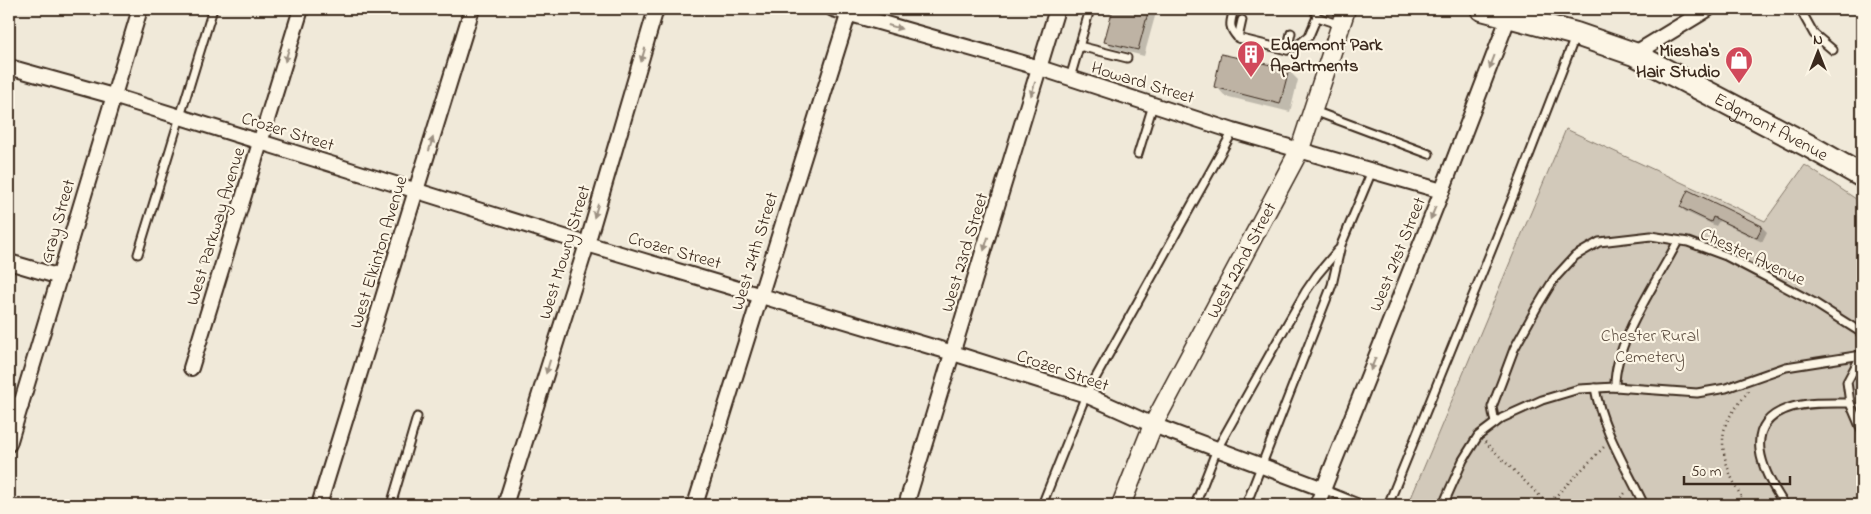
<svg xmlns="http://www.w3.org/2000/svg" width="1871" height="514" font-family="'Indie Flower',sans-serif">
<rect width="100%" height="100%" fill="#f0e9d9"/>
<filter id="ink" filterUnits="userSpaceOnUse"><feTurbulence type="fractalNoise" baseFrequency=".02" numOctaves="2"/><feDisplacementMap in="SourceGraphic" scale="10" xChannelSelector="R" yChannelSelector="G"/><feConvolveMatrix kernelMatrix="1 2 1 2 8 2 1 2 1" color-interpolation-filters="sRGB"/></filter>
<g filter="url(#ink)">
<!-- green -->
<polygon fill="#d2c9ba" stroke="#867a6c" points="1566,129 1765,221 1805,165 1862,203 1862,505 1408,505"/>
<!-- shadow -->
<g fill="#0003">
<polygon points="1114,9 1157,9 1144,56 1112,48 1105,41"/>
<polygon points="1288,70 1298,80 1290,112 1225,96 1216,86"/>
<polygon points="1689,192 1762,227 1767,232 1762,242 1719,221 1716,226 1686,212 1681,207"/>
</g>
<!-- building -->
<g fill="#beb3a4" stroke="#3b2a1e">
<polygon points="1113,9 1149,9 1138,50 1104,42"/>
<polygon points="1221,54 1289,69 1280,104 1214,87"/>
<polygon points="1688,190 1762,226 1757,238 1713,217 1711,222 1680,207"/>
</g>
<g fill="none" stroke-linecap="round" stroke-linejoin="round">
<!-- service casing -->
<g stroke="#3b2a1e" stroke-width="11">
<g id="service">
<path d="M1234,9C1230,23 1228,27 1238,38"/>
<polyline points="1314,9 1317,17 1341,25"/>
<polyline points="1800,9 1814,34 1833,50"/>
<polyline points="1242,20 1238,38 1287,50 1298,45 1309,36 1317,17"/>
<polyline points="1079,46 1127,58"/>
<polyline points="1287,50 1291,33"/>
<polyline points="1070,78 1090,9"/>
<polyline points="1314,111 1429,154"/>
<polyline points="1138,154 1153,105"/>
<polyline points="138,254 213,9"/>
<polyline points="1861,356 1847,382 1850,403 1862,431"/>
<path d="M1615,387C1614,342 1657,282 1678,241"/>
<path d="M1595,388C1602,429 1626,467 1644,505"/>
<polyline points="1495,423 1492,407 1502,381 1514,349 1537,307 1554,279 1575,256 1599,242 1651,236 1688,242 1726,256 1772,280 1813,302 1862,333"/>
<polyline points="1323,489 1363,505"/>
<polyline points="391,505 417,417"/>
<polyline points="1042,505 1086,395 1233,131"/>
<polyline points="1195,505 1217,449 1274,347 1306,291 1317,275 1338,250"/>
<polyline points="1246,505 1332,285 1341,245 1372,171"/>
<polyline points="1388,505 1515,192 1575,37"/>
<polyline points="1443,505 1463,460 1478,436 1502,418 1542,400 1579,389 1615,387 1697,393 1726,388 1786,367 1862,355"/>
<path d="M1785,505C1763,473 1738,423 1792,407C1810,402 1831,403 1850,403"/>
</g>
</g>
<!-- minor casing -->
<g stroke="#3b2a1e" stroke-width="18">
<g id="minor">
<polyline points="833,9 1040,68 1233,131 1442,191"/>
<polyline points="1634,54 1708,9"/>
<polyline points="9,67 113,96 587,244 953,353 1086,395 1153,425 1323,489"/>
<polyline points="9,262 60,277"/>
<polyline points="191,368 301,9"/>
<polyline points="9,403 21,406"/>
<polyline points="9,444 140,9"/>
<polyline points="319,505 472,9"/>
<polyline points="505,505 587,244 656,9"/>
<polyline points="695,505 850,9"/>
<polyline points="906,505 1057,9"/>
<polyline points="1317,505 1442,191 1509,16"/>
</g>
</g>
<!-- tertiary casing -->
<g stroke="#3b2a1e" stroke-width="21">
<polyline id="tertiary" points="1121,505 1153,425 1300,149 1346,9"/>
</g>
<!-- primary casing -->
<g stroke="#3b2a1e" stroke-width="26">
<g id="primary">
<path id="s1" d="M1482,9L1576,34L1634,54L1809,146L1862,176"/>
</g>
</g>
<!-- path -->
<g stroke="#3b2a1e" stroke-width="2.5" stroke-dasharray="1 4" stroke-linecap="butt">
<polyline points="1485,442 1549,505"/>
<polyline points="1547,505 1604,447"/>
<polyline points="1614,505 1626,492"/>
<path d="M1746,505C1733,483 1716,451 1726,424C1731,412 1741,402 1748,391"/>
</g>
<!-- service -->
<use href="#service" stroke="#fcf5e5" stroke-width="7"/>
<!-- minor -->
<use href="#minor" stroke="#fcf5e5" stroke-width="14"/>
<!-- tertiary -->
<use href="#tertiary" stroke="#fcf5e5" stroke-width="18"/>
<!-- primary -->
<use href="#primary" stroke="#fcf5e5" stroke-width="22"/>
</g>
<!-- one-way arrows -->
<defs><path id="oneway-solid" d="M-6-.8H1V-3.2L6.5 0L1 3.2V.8H-6Z" transform="scale(1.25)"/></defs>
<g fill="#9c9082">
<use href="#oneway-solid" transform="translate(895 27) rotate(16)"/>
<use href="#oneway-solid" transform="translate(287 55) rotate(107)"/>
<use href="#oneway-solid" transform="translate(643 55) rotate(107)"/>
<use href="#oneway-solid" transform="translate(1492 62) rotate(111)"/>
<use href="#oneway-solid" transform="translate(1033 89) rotate(107)"/>
<use href="#oneway-solid" transform="translate(431 144) rotate(-73)"/>
<use href="#oneway-solid" transform="translate(596 211) rotate(107)"/>
<use href="#oneway-solid" transform="translate(1433 213) rotate(112)"/>
<use href="#oneway-solid" transform="translate(986 244) rotate(107)"/>
<use href="#oneway-solid" transform="translate(1373 364) rotate(112)"/>
<use href="#oneway-solid" transform="translate(548 367) rotate(107)"/>
</g>
</g>
<!-- icons -->
<defs>
<g id="building-pin" transform="scale(1.4375)"><path d="M0 17L-7.5 6A9.5 9.5 0 1 1 7.5 6Z" fill="#d1495b" stroke="#fcf5e5"/><path d="M-4-6H4V6H1V3H-1V6H-4ZM-2.5-4.3h1.7v1.8h-1.7ZM.8-4.3h1.7v1.8H.8ZM-2.5-1h1.7V.8h-1.7ZM.8-1h1.7V.8H.8Z" fill="#fff"/></g>
<g id="shop-pin" transform="scale(1.4375)"><path d="M0 17L-7.5 6A9.5 9.5 0 1 1 7.5 6Z" fill="#d1495b" stroke="#fcf5e5"/><path d="M-5-2.5h2.3a2.7 3.5 0 0 1 5.4 0H5L5.5 6h-11ZM-1.5-2.5h3a1.5 2.3 0 0 0-3 0Z" fill="#fff"/></g>
</defs>
<g fill-rule="evenodd">
<use href="#building-pin" x="1251" y="54"/>
<use href="#shop-pin" x="1739" y="60"/>
</g>
<g text-anchor="middle" stroke-width="4.5" stroke-linejoin="round" paint-order="stroke">
<!-- poi labels -->
<g font-size="18" font-weight="bold" fill="#3b2a1e" stroke="#fcf5e5" text-anchor="start">
<text x="1270" y="50">Edgemont Park<tspan x="1270" dy="21">Apartments</tspan></text>
<text x="1720" y="56" text-anchor="end">Miesha's<tspan x="1720" dy="21">Hair Studio</tspan></text>
</g>
<!-- street labels -->
<g font-size="18" fill="#3b2a1e" stroke="#fcf5e5">
<text transform="translate(1143 82) rotate(17)" y="6">Howard Street</text>
<text dy="6" stroke="none"><textPath href="#s1" startOffset="314">Edgmont Avenue</textPath></text>
<text transform="translate(288 131) rotate(17)" y="6">Crozer Street</text>
<text transform="translate(57 221) rotate(-74)" y="6">Gray Street</text>
<text transform="translate(215 226) rotate(-73)" y="6">West Parkway Avenue</text>
<text transform="translate(675 250) rotate(16)" y="6">Crozer Street</text>
<text transform="translate(754 251) rotate(-73)" y="6">West 24th Street</text>
<text transform="translate(378 252) rotate(-73)" y="6">West Elkinton Avenue</text>
<text transform="translate(564 252) rotate(-73)" y="6">West Mowry Street</text>
<text transform="translate(964 252) rotate(-73)" y="6">West 23rd Street</text>
<text transform="translate(1397 254) rotate(-68)" y="6">West 21st Street</text>
<text transform="translate(1753 256) rotate(25)" y="6">Chester Avenue</text>
<text transform="translate(1241 260) rotate(-62)" y="6">West 22nd Street</text>
<text transform="translate(1063 370) rotate(19)" y="6">Crozer Street</text>
</g>
<!-- park labels -->
<g font-size="18" fill="#615245" stroke="#fcf5e5">
<text x="1650" y="341">Chester Rural<tspan x="1650" dy="21">Cemetery</tspan></text>
</g>
</g>
<!-- margin -->
<rect width="1871" height="514" fill="none" stroke="#fcf5e5" stroke-width="30"/>
<rect x="15" y="15" width="1841" height="484" fill="none" stroke="#3b2a1e" stroke-width="2" filter="url(#ink)"/>
<!-- north arrow -->
<g transform="translate(1818 52)" stroke="#fcf5e5" stroke-width="4" paint-order="stroke">
<path d="M0-4L9 19L0 12L-9 19Z" fill="#3b2a1e"/>
<text y="-8" font-size="14" font-weight="bold" text-anchor="middle" fill="#3b2a1e">N</text>
</g>
<!-- scale -->
<path d="M1684 476v8h106v-8" fill="none" stroke="#3b2a1e" stroke-width="2.5"/>
<text x="1691" y="476" font-size="15" fill="#3b2a1e" stroke="#fcf5e5" stroke-width="4" paint-order="stroke">50 m</text>
</svg>
